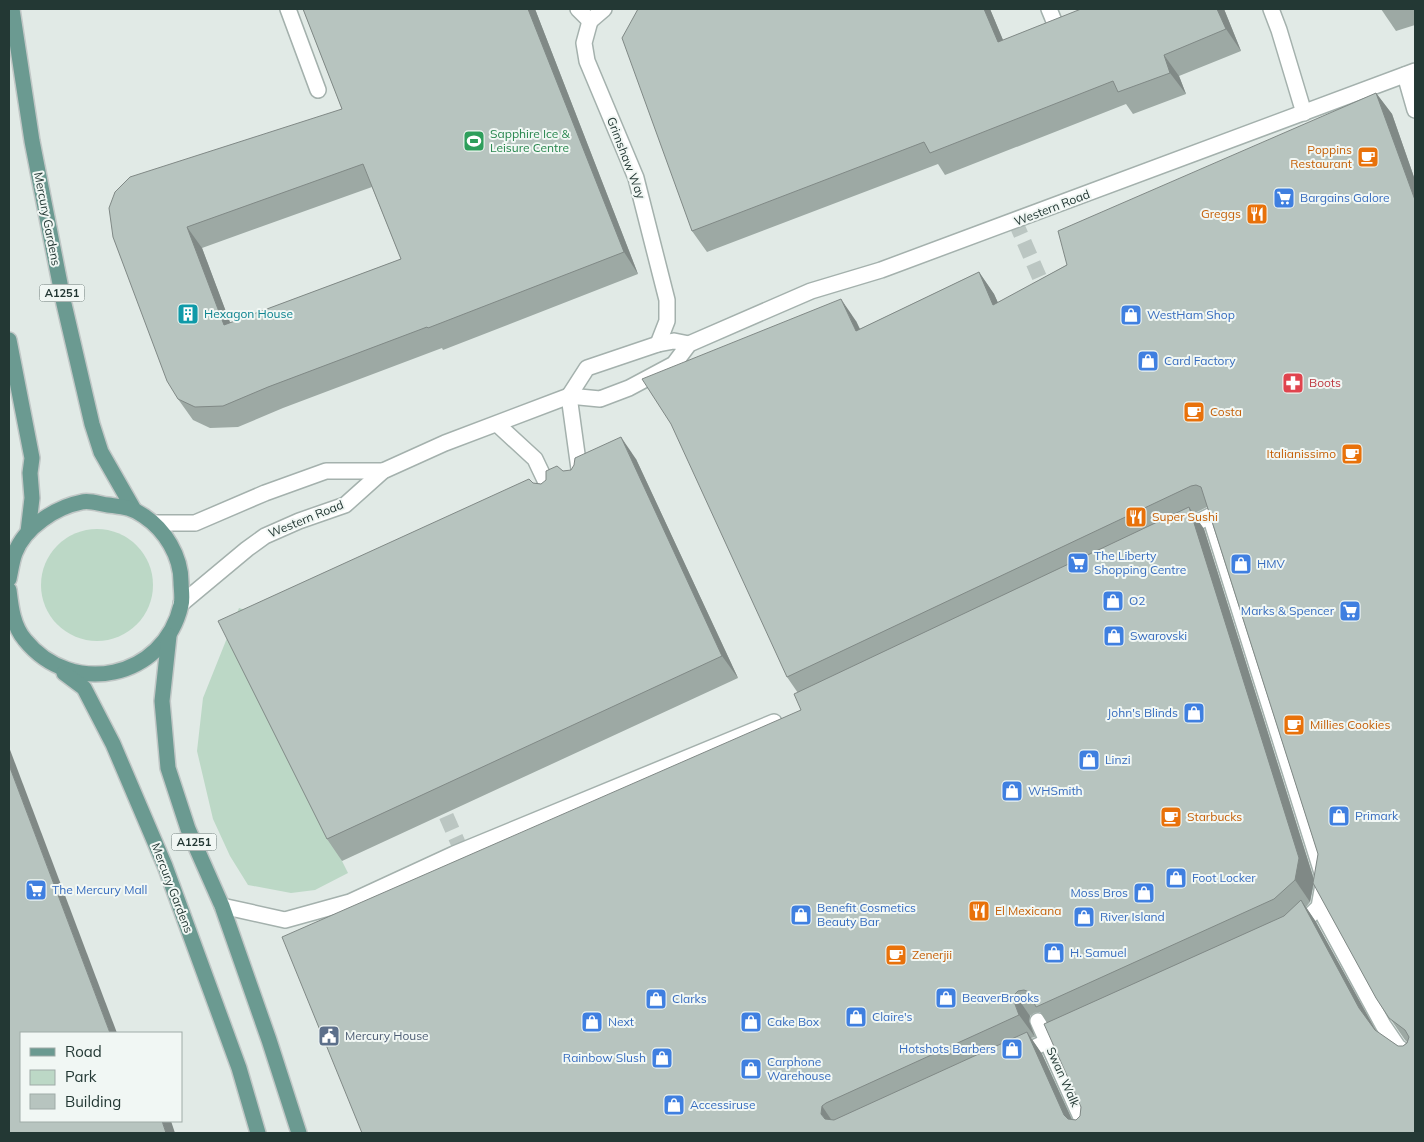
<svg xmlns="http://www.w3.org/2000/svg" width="1424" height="1142" font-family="Mulish,sans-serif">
<rect width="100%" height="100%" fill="#e1eae6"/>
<!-- green -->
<g fill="#bcd8c6">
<circle cx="97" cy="585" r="56"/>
<polygon points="239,608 267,617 284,745 348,873 315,890 291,893 248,885 230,856 213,819 197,751 203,698"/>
</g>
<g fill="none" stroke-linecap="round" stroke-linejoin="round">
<!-- minor-tunnel -->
<g stroke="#bbc6c2" stroke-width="15" stroke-dasharray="15 8" stroke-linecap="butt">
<polyline points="1015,221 1048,297"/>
<polyline points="437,795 466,861"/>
</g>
<!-- minor casing -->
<g stroke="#a4b1ad" stroke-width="18">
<g id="minor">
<polyline points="288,9 318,90"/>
<polyline points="578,9 590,21"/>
<polyline points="1049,9 1058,31"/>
<polyline points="1271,9 1279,30 1304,113"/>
<polyline points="590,21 584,43 587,61 636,178 667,300 667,321 658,344"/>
<polyline points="590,21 604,9"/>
<polyline points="1405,75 1415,110"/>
<polyline points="569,396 587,368 658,344 674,341 689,344"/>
<polyline points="569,396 580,476"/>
<polyline points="497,424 535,459 553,497"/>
<polyline points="154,523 195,523 265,493 326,471 383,471"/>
<polyline points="1182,530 1210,516 1324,879 1319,907 1296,929"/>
<polyline points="181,604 247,549 265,536 299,521 345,505 383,471 445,443 569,396 600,399 629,388 674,364 689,344 811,291 881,270 1415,71"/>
<polyline points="222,906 285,920 350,902 454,854 774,722"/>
<polyline points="1319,907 1383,1025 1398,1047 1415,1059"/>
<polyline points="1038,1021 1088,1133"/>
<polyline points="1018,1055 1070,1031"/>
</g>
</g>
<!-- major casing -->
<g stroke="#c1c7c6" stroke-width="18">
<g id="major">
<polyline points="12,9 32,141 64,304 92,424 101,452 133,508"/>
<polyline points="9,340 32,458 30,473 32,498 28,532"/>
<path d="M9,579C11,570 12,561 15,553C25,527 56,507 82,502C90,500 100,504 108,505C123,507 131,507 144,516C165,530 181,556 181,582C181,589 183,598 181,605C164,679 72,698 25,640C13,626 11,607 9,590"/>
<polyline points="169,636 162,701 168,768 188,829 222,906 269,1040 299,1133"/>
<polyline points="64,673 84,688 113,744 165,866 239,1068 258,1133"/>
</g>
</g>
<!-- minor -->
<use href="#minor" stroke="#fff" stroke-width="15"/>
<!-- major -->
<use href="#major" stroke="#6b9a91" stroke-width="15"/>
</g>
<!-- wall -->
<g fill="#9da9a4" fill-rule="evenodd">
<path d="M303,9H535L638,274L443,350L442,348L283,408L238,427L210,428L193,420L178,399L113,237L342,109ZM372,187L401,259L230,323L202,248Z"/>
<polygon points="638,9 990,9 1003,40 1224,9 1241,51 1179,76 1186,94 1133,114 1126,104 945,175 938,164 707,252 692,231"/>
<polygon points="1381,9 1415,9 1415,25 1396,31"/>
<path d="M1376,93L1392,114L1415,180V1133H362L801,710L798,693L787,677L856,321L860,329L979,272L994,294L998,303ZM1207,507L1318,854L1314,879L1204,529L1193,514ZM1314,884L1376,998L1405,1040L1407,1042L1403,1046H1398L1376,1031L1316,922L1306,907L1310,902ZM1040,1012L1047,1023L1081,1107L1080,1116L1076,1120L1072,1119L1042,1054L1031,1038L1035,1037L1029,1021L1030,1016L1034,1013Z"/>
<polygon points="636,459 738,678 342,861 327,839 533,483 541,484"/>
</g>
<!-- shaded-wall -->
<g fill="#808986">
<polygon points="528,9 535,9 638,274 624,252"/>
<polygon points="984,9 990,9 1013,64 998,42"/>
<polygon points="1217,9 1224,9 1241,51 1226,29"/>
<polygon points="1164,55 1179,76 1186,94 1170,73"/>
<polygon points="1376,93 1392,114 1415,180 1415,200"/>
<polygon points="187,227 202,248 239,346 224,325"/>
<polygon points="979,272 994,294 1009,327 993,305"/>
<polygon points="841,299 856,321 871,353 856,331"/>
<polygon points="621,437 636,459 738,678 722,656"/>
<polygon points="1189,507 1204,529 1314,880 1310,902 1295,880"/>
<polygon points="9,747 117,1033 110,1033 9,765"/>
<polygon points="1301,900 1316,922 1375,1029 1390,1052 1359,1008"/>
<polygon points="1015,994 1030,1016 1029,1021 1035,1037 1019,1015 1013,999"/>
<polygon points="1027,1032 1042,1054 1078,1133 1064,1115"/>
<polygon points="822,1106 837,1128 837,1133 821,1114"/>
<polygon points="162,1121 171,1121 175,1133 166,1133"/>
</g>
<!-- building -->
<g fill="#b7c4bf" stroke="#808986" fill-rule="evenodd">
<path d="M303,9H528L624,252L428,328L427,327L268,387L223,406L195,407L178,399L167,381L113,237L109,208L115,192L130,177L342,109ZM363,164L401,259L224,325L187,227Z"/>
<polygon points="638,9 984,9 998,42 1081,9 1217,9 1226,29 1164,55 1170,73 1118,92 1113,81 930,153 924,142 692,231 622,38"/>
<polygon points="1376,93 1415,200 1415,1133 362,1133 282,937 801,710 794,694 1189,507 1299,858 1295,880 1274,899 1036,1007 1029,992 1024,990 1018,991 1015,994 1013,999 1019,1015 826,1103 822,1106 821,1114 825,1119 834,1120 1027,1032 1064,1115 1068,1119 1076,1120 1080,1116 1081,1107 1044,1024 1284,916 1301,900 1359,1008 1375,1030 1398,1046 1403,1046 1407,1043 1409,1037 1405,1030 1389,1018 1376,998 1313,883 1318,854 1201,487 1196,485 1191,486 787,677 671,424 642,379 841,299 856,331 979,272 993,305 1067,265 1058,231"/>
<polygon points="621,437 722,656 327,839 218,621 529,479 533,483 541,484 546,480 546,471 557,466 563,471 571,470 574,465 575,458"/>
<polygon points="9,765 110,1033 21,1033 21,1121 162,1121 166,1133 9,1133"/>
</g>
<!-- icons -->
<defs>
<g id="stadium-square" transform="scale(1.125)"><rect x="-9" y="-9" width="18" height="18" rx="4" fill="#2e9e5b" stroke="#f1f7f4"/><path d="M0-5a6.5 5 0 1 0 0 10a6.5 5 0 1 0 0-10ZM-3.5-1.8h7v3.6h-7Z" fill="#fff"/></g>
<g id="cafe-square" transform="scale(1.125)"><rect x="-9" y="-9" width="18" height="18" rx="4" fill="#e8710a" stroke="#f1f7f4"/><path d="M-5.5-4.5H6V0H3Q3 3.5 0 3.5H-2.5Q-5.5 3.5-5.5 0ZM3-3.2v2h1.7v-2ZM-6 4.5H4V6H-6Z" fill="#fff"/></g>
<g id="supermarket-square" transform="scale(1.125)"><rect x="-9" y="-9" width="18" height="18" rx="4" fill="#3f7fe0" stroke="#f1f7f4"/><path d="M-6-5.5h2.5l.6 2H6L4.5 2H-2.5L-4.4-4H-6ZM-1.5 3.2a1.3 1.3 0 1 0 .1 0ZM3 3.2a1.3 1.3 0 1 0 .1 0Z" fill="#fff"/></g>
<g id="restaurant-square" transform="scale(1.125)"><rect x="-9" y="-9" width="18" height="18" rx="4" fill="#e8710a" stroke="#f1f7f4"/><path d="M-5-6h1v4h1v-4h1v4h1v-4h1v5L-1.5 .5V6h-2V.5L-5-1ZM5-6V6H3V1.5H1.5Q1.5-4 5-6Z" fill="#fff"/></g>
<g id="building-square" transform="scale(1.125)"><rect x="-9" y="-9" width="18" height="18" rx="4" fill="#0f9aa8" stroke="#f1f7f4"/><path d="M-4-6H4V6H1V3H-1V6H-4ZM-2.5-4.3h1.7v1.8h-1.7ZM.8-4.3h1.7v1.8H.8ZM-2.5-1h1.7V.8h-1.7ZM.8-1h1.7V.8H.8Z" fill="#fff"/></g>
<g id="shop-square" transform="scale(1.125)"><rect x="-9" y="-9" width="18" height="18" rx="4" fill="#3f7fe0" stroke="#f1f7f4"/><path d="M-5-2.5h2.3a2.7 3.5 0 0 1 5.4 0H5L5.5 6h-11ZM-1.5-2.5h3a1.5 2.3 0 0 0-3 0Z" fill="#fff"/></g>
<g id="pharmacy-square" transform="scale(1.125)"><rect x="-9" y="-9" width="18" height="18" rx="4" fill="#e0444e" stroke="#f1f7f4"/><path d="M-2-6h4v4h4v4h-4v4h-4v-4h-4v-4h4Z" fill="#fff"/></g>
<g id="civic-square" transform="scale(1.125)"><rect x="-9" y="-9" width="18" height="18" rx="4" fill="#5c6f8a" stroke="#f1f7f4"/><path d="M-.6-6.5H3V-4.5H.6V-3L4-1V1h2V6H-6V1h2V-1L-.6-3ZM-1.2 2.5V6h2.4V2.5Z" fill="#fff"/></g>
</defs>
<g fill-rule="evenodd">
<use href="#stadium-square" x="474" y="141"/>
<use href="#cafe-square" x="1368" y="157"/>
<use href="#supermarket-square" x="1284" y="198"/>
<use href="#restaurant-square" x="1257" y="214"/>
<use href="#building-square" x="188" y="314"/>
<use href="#shop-square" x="1131" y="315"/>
<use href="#shop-square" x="1148" y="361"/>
<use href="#pharmacy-square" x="1293" y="383"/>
<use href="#cafe-square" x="1194" y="412"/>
<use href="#cafe-square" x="1352" y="454"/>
<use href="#restaurant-square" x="1136" y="517"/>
<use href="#supermarket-square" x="1078" y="563"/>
<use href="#shop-square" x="1241" y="564"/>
<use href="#shop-square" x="1113" y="601"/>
<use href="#supermarket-square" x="1350" y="611"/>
<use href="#shop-square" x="1114" y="636"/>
<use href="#shop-square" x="1194" y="713"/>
<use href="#cafe-square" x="1294" y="725"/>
<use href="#shop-square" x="1089" y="760"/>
<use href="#shop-square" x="1012" y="791"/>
<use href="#shop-square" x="1339" y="816"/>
<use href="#cafe-square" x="1171" y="817"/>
<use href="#shop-square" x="1176" y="878"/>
<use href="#supermarket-square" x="36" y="890"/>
<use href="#shop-square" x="1144" y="893"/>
<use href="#restaurant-square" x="979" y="911"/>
<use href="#shop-square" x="801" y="915"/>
<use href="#shop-square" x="1084" y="917"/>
<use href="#shop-square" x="1054" y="953"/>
<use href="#cafe-square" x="896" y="955"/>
<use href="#shop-square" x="946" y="998"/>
<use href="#shop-square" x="656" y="999"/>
<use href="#shop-square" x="856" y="1017"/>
<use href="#shop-square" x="592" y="1022"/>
<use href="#shop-square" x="751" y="1022"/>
<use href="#civic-square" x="329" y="1036"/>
<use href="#shop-square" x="1012" y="1049"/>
<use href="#shop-square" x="662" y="1058"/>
<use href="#shop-square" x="751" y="1069"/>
<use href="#shop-square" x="674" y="1105"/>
</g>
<g text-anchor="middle" stroke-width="4" stroke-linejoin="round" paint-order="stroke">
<!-- shield labels -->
<g fill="#f1f7f4" stroke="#61716e" stroke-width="1">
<rect x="39.5" y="284.5" width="45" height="17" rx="4"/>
<rect x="171.5" y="833.5" width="45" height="17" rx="4"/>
</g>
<g font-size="11" font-weight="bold" fill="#233834">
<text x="62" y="297">A1251</text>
<text x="194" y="846">A1251</text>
</g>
<!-- leisure labels -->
<g font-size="12" fill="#27864d" stroke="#f1f7f4" text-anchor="start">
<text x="490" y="138">Sapphire Ice &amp;<tspan x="490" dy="14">Leisure Centre</tspan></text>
</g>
<!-- food labels -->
<g font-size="12" fill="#c56008" stroke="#f1f7f4" text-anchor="start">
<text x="1352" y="154" text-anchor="end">Poppins<tspan x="1352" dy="14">Restaurant</tspan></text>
<text x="1241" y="218" text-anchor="end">Greggs</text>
<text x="1210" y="416">Costa</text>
<text x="1336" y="458" text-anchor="end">Italianissimo</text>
<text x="1152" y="521">Super Sushi</text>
<text x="1310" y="729">Millies Cookies</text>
<text x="1187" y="821">Starbucks</text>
<text x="995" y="915">El Mexicana</text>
<text x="912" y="959">Zenerjii</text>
</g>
<!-- street labels -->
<g font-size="12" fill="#233834" stroke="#f1f7f4">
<text transform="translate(626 158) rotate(69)" y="4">Grimshaw Way</text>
<text transform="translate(1052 208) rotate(-21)" y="4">Western Road</text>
<text transform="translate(47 219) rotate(79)" y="4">Mercury Gardens</text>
<text transform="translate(306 519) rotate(-22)" y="4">Western Road</text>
<text transform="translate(172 888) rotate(69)" y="4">Mercury Gardens</text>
<text transform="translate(1063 1077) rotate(66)" y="4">Swan Walk</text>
</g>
<!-- shop labels -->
<g font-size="12" fill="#366cbe" stroke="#f1f7f4" text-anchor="start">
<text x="1300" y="202">Bargains Galore</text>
<text x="1147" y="319">WestHam Shop</text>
<text x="1164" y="365">Card Factory</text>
<text x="1094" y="560">The Liberty<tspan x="1094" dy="14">Shopping Centre</tspan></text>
<text x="1257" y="568">HMV</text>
<text x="1129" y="605">O2</text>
<text x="1334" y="615" text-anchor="end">Marks &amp; Spencer</text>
<text x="1130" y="640">Swarovski</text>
<text x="1178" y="717" text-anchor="end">John's Blinds</text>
<text x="1105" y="764">Linzi</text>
<text x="1028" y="795">WHSmith</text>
<text x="1355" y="820">Primark</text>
<text x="1192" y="882">Foot Locker</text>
<text x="52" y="894">The Mercury Mall</text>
<text x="1128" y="897" text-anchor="end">Moss Bros</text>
<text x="817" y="912">Benefit Cosmetics<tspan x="817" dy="14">Beauty Bar</tspan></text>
<text x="1100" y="921">River Island</text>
<text x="1070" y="957">H. Samuel</text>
<text x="962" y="1002">BeaverBrooks</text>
<text x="672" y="1003">Clarks</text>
<text x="872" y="1021">Claire's</text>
<text x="608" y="1026">Next</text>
<text x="767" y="1026">Cake Box</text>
<text x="996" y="1053" text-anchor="end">Hotshots Barbers</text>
<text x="646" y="1062" text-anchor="end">Rainbow Slush</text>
<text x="767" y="1066">Carphone<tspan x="767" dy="14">Warehouse</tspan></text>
<text x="690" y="1109">Accessiruse</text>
</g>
<!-- culture labels -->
<g font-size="12" fill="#0d838f" stroke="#f1f7f4" text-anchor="start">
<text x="204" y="318">Hexagon House</text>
</g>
<!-- health labels -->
<g font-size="12" fill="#be3a42" stroke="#f1f7f4" text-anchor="start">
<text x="1309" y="387">Boots</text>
</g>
<!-- service labels -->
<g font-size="12" fill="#4e5e75" stroke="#f1f7f4" text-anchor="start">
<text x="345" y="1040">Mercury House</text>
</g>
</g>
<!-- border -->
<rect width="1424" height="1142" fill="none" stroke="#233834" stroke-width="20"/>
<!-- legend -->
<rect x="20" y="1032" width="162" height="90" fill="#f1f7f4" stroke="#9faba7"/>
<rect x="30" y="1048" width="25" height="8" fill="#6b9a91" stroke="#9faba7"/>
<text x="65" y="1057" font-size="15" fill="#233834">Road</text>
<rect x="30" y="1070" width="25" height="15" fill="#bcd8c6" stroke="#9faba7"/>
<text x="65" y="1082" font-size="15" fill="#233834">Park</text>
<rect x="30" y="1094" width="25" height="15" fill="#b7c4bf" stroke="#9faba7"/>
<text x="65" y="1107" font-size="15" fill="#233834">Building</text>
</svg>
